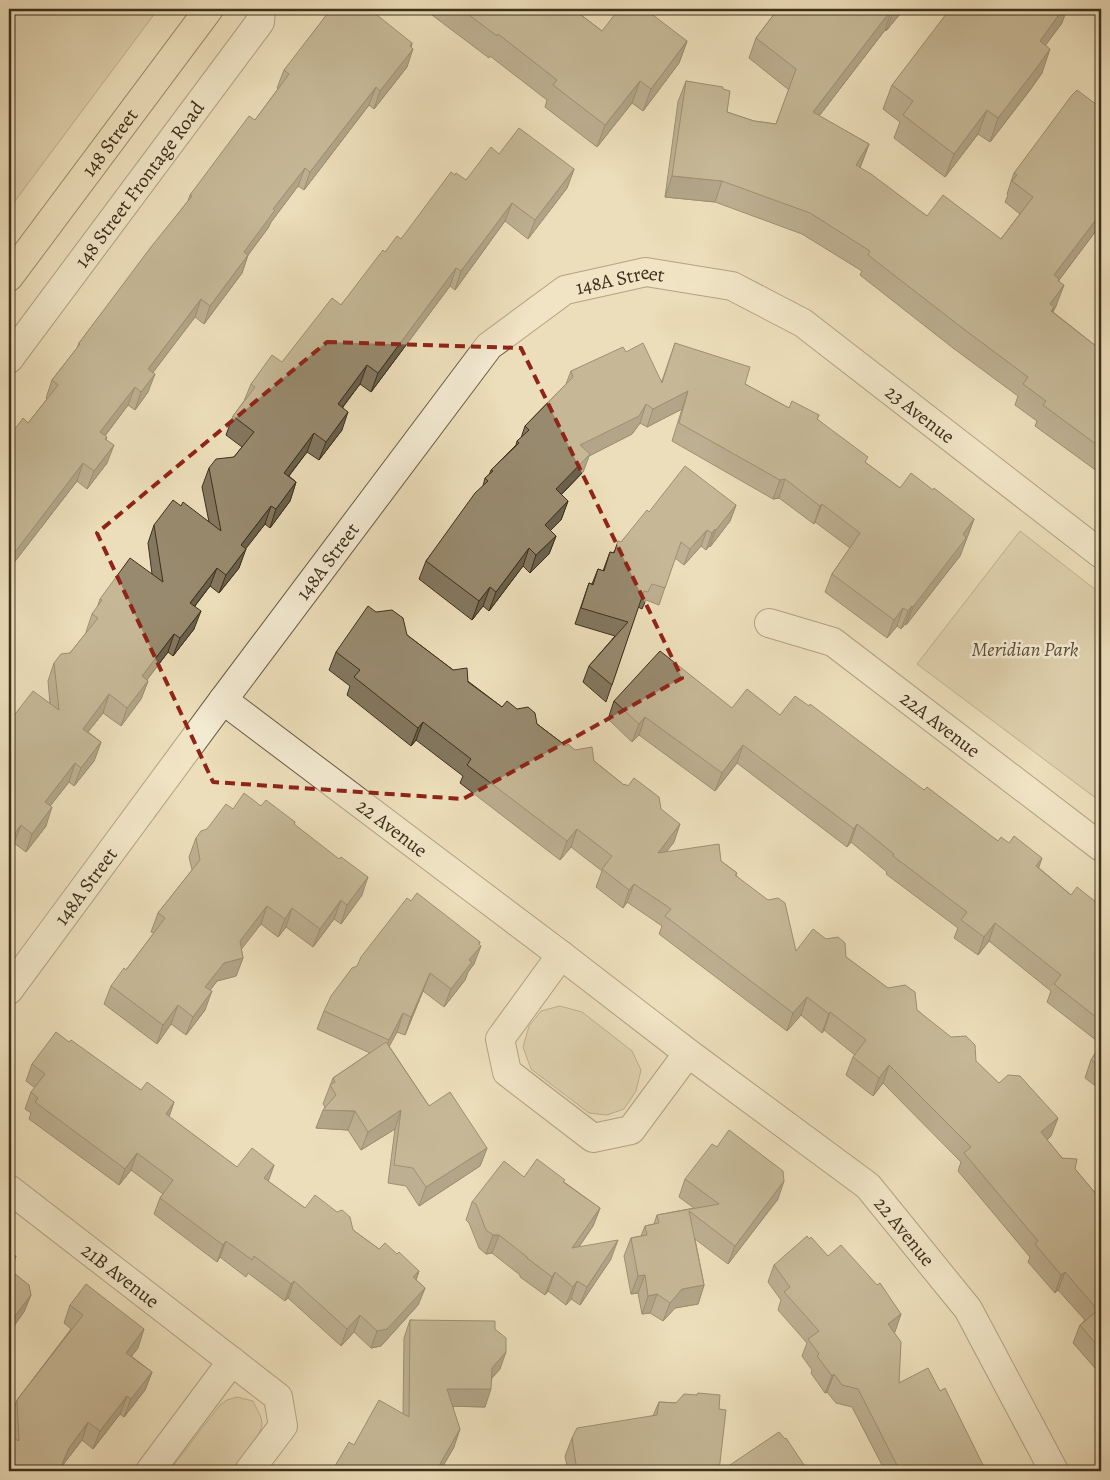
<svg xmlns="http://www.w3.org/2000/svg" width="1110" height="1480" font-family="Alegreya,serif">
<rect width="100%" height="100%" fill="#ecdeba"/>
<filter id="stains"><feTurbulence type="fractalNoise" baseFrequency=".004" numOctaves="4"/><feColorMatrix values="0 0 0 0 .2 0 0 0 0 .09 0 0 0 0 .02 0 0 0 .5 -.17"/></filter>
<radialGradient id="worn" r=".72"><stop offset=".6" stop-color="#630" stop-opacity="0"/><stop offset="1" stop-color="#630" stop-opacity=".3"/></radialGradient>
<!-- green -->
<g fill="#cec09f" stroke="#86785e">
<polygon points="9,9 158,9 9,209"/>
<polygon points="1020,531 1101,594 1101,802 917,664"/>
<polygon points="560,1006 582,1012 632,1051 641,1070 636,1091 624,1109 607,1115 589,1113 531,1069 523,1047 529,1026 541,1011"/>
<path d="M237,1397L253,1401C256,1408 262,1416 262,1424C262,1435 238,1461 231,1471H169L220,1405L227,1400Z"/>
</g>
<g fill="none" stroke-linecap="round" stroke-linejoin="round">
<!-- minor casing -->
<g stroke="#6a5c44" stroke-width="30">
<g id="minor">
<path id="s1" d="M9,359L260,22L261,9"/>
<path id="s2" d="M769,623L833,642L1101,847"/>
<path id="s3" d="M223,700L561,955L688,1053L868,1186L968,1309L1054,1471"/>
<polyline points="561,955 500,1039 507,1072 593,1138 631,1130 688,1053"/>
<path id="s4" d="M9,990L223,700L489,346L565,290L646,272L732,286L803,323L1101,554"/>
<path id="s5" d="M9,1189L278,1397L283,1426L249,1471"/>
<polyline points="150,1471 232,1361"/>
</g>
</g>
<!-- major casing -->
<g stroke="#3e301c" stroke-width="30">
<g id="major">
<path id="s6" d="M9,277L209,9"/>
</g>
</g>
<!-- minor -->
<use href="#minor" stroke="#f3ead2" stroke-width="28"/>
<!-- major -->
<use href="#major" stroke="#ecdeba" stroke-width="28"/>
</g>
<!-- wall -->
<g fill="#83775f" stroke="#3e301c">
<polygon points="424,9 573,9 602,31 687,41 679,63 643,111 632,103 597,147 545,107 547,100 490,56 489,58"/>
<polygon points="778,9 904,9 886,31 885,30 819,116 869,144 860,168 927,216 1001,239 1020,214 1005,202 1008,195 1007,194 1014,173 1101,108 1101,224 1059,280 1056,306 1053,312 1101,350 1101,474 1035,426 1037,421 1015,405 1018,396 953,348 860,275 862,271 802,234 715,202 665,197 678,102 686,81 723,89 727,112 754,121 776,124 789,90 749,58 756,38"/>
<polygon points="338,11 412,43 407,67 374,109 369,105 304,190 298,186 271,222 268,228 248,255 242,273 204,324 195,317 153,372 148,392 135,410 128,405 105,436 107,437 106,440 107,463 87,489 77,481 9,569 9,437 28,423 47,399 46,398 52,380 77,348 79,343 188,201 190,195 255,120 278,89 277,88 284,70"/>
<polygon points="1062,23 1045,45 1042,73 1030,90 990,142 978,134 945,177 894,138 900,122 883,109 892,85"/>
<polygon points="499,154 574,169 567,188 528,239 505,221 455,290 450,286 371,392 360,384 343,407 342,430 319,460 307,452 289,476 296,482 290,501 270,528 265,524 245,549 239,568 219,593 210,586 195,606 194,629 173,656 168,652 147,680 148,681 141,699 121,726 103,713 88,732 101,742 94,761 74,786 69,782 50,806 46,826 26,852 14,843 9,850 9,722 50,703 48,681 54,663 70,653 86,633 86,632 92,614 97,608 100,599 152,574 148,543 154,525 181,506 209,522 202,487 209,468 234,457 242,447 226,435 233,416 244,401 251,384 282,362 341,305 385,252 401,239 455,175 466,180"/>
<polygon points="675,343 745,384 789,408 819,415 817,419 866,463 900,488 974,519 960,556 906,625 905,624 901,629 897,626 887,638 825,592 832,574 850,548 815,522 814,524 779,498 773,499 672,441 682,409 647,427 640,423 632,434 589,456 583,472 561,495 568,501 561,520 550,531 556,536 549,554 530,573 523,566 489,611 483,606 472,620 419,579 426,561 483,486 485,478 489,475 491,470 516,445 517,441 521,438 525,426 566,384 571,371 626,352 662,381"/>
<polygon points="736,505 730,521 710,547 709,546 706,550 701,546 684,565 675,558 659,605 646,600 642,609 638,607 606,702 583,682 589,666 615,636 575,624 589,583 592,584 598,569 603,571 610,552 613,553 621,542 649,512"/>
<polygon points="407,635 502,707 537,724 566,746 575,750 594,761 624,785 661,809 674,842 666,852 721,861 737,873 736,875 796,951 846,957 917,1010 976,1061 1051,1136 1047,1140 1062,1158 1075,1169 1101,1200 1101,1375 1073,1343 1080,1325 1085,1320 1058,1290 1055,1293 1028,1262 1030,1257 958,1171 961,1162 883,1083 873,1096 846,1075 853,1057 855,1055 824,1030 822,1033 801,1015 787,1031 659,934 662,926 627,902 623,908 596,887 602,871 571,847 560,860 460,783 463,776 416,740 411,746 347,695 350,686 329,670 336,652"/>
<polygon points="614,701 732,708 780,715 924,790 998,841 1039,868 1071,895 1101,906 1101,1090 1085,1078 1091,1060 1101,1044 1047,1002 1051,991 989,941 978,955 954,938 958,928 886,874 887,872 851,842 847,847 737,763 715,791 639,735 632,742 608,719"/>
<polygon points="261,806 295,822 294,825 362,895 341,924 334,919 313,947 286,927 278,937 261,924 241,949 243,958 236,976 217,981 210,990 205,1010 186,1035 171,1024 157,1044 104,1004 111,986 126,970 154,933 151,932 158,913 192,870 189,857 196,838 233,809"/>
<polygon points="479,944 474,964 468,972 465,980 444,1007 423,991 405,1035 397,1032 389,1046 429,1106 487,1148 480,1166 419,1206 406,1186 388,1183 395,1129 361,1150 348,1130 316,1128 325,1107 323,1104 333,1078 370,1053 317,1029 324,1011"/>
<polygon points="69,1042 141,1090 174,1102 169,1117 237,1167 274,1165 268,1181 305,1208 353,1230 379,1249 397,1254 419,1271 416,1280 425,1288 418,1305 381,1346 371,1348 354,1332 341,1346 288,1298 285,1301 248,1273 246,1277 220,1257 217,1262 154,1214 160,1198 163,1194 131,1170 119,1185 29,1119 31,1113 25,1109 31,1092 35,1088 26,1081 32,1064"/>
<polygon points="524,1177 564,1182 600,1208 593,1226 579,1247 611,1259 580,1305 571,1299 566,1305 548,1291 545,1295 520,1277 520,1275 492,1253 486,1254 479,1248 469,1223 466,1220 472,1202"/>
<polygon points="685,1179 778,1199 728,1264 695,1239 704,1285 698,1304 675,1308 663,1321 650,1313 642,1314 638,1293 631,1294 624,1256 631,1238 641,1236 645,1226 654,1224 657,1215 694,1208 679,1197"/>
<polygon points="828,1256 901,1314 894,1332 899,1383 940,1391 981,1471 885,1471 852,1407 836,1403 827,1392 825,1393 811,1373 812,1370 802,1356 807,1343 778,1310 781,1300 768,1282 774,1265"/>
<polygon points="70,1305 138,1348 131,1356 152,1372 145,1390 124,1417 120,1414 93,1449 82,1440 62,1466 11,1437 10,1418 17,1400 71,1329 64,1323"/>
<polygon points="410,1320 495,1329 500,1369 492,1378 485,1407 453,1406 454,1447 440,1471 332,1471 354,1445 403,1414 404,1338"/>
<polygon points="698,1393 719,1409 719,1471 568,1471 565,1456 572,1438 653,1416 659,1402 676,1403 697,1395"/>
<polygon points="1101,1401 1101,1429 1095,1418"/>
</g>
<!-- shaded-wall -->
<g fill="#6a614d" stroke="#3e301c">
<polygon points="892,9 885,30 806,133 813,112"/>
<polygon points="895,9 904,9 886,31 894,10"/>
<polygon points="1063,9 1067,9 1062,23 1031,65 1040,41"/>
<polygon points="687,41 679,63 643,111 651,89"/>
<polygon points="412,43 408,56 413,49 407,67 374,109 380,91"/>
<polygon points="1050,49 1042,73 1030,90 990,142 998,118"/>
<polygon points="640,81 632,103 597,147 605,125"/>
<polygon points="376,87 369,105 304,190 310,172"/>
<polygon points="987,110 978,134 945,177 954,154"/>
<polygon points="869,144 861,165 849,186 856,165"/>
<polygon points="305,168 298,186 271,222 268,228 237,270 244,252 273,209"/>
<polygon points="574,169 567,188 528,239 535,220"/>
<polygon points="672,176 722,181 715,202 665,197"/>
<polygon points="512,203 505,221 455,290 461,271"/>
<polygon points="1101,213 1101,224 1059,280 1052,299 1054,275"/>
<polygon points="248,255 242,273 204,324 210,306"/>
<polygon points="456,268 450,286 371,392 378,373"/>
<polygon points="1064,285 1056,306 1053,310 1047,328 1050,304"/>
<polygon points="201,299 195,317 142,387 148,369"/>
<polygon points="367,365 360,384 331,422 338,404"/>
<polygon points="155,374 148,392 135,410 141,392"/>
<polygon points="135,387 128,405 94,450 100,432"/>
<polygon points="688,391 682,409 647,427 653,409"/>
<polygon points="646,404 640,423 632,434 589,456 583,472 549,507 556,489 580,445"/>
<polygon points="348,412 342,430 319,460 326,442"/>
<polygon points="314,433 307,452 277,491 284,473"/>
<polygon points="114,445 107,463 87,489 94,471"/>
<polygon points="83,463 77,481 9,569 9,555"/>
<polygon points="785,479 779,498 773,499 780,480"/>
<polygon points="296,482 290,501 270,528 276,509"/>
<polygon points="568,501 561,520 538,543 545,525"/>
<polygon points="822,504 815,522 814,524 820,506"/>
<polygon points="736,505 730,521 710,547 716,530"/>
<polygon points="271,506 265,524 234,564 241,545"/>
<polygon points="974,519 960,556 906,625 913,607 963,534"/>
<polygon points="715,529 709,546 706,550 712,533"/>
<polygon points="707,530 701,546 684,565 690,549"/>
<polygon points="556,536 549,554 530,573 536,555"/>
<polygon points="529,548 523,566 489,611 496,592"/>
<polygon points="246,549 239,568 219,593 226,575"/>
<polygon points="217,568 210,586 183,621 190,603"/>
<polygon points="490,587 483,606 472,620 479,601"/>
<polygon points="912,606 905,624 901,629 908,611"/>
<polygon points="903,608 897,626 887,638 894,620"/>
<polygon points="201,611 194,629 173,656 180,638"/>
<polygon points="174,634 168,652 135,695 142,676"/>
<polygon points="148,681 141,699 121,726 127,708"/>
<polygon points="109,694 103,713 76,747 83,729"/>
<polygon points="645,717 639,735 632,742 639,724"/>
<polygon points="423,722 416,740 411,746 418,728"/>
<polygon points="101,742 94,761 74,786 81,768"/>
<polygon points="743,745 737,763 715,791 722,773"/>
<polygon points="75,763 69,782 39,820 45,802"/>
<polygon points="52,807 46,826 26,852 32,834"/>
<polygon points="680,824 674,842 651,871 658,853"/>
<polygon points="857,824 851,842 847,847 854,829"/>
<polygon points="21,825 14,843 9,850 9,841"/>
<polygon points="577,829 571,847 560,860 567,841"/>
<polygon points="1042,858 1036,876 1036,866"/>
<polygon points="368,877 362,895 341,924 347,905"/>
<polygon points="634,884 627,902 623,908 629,890"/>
<polygon points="341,900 334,919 313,947 320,929"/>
<polygon points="267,906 261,924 233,960 240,941"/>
<polygon points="292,908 286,927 278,937 285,919"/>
<polygon points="995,923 989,941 978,955 984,937"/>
<polygon points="480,942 477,950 481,946 474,964 468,972 465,980 444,1007 451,989"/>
<polygon points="243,958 236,976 217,981 199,1005 205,987 224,963"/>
<polygon points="430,973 423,991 405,1035 411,1017"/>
<polygon points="212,991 205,1010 186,1035 193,1017"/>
<polygon points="807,997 801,1015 787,1031 793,1013"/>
<polygon points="178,1005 171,1024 157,1044 163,1025"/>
<polygon points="830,1012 824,1030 822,1033 829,1014"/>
<polygon points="403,1013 397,1032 383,1058 389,1040"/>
<polygon points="889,1065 883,1083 873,1096 879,1078"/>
<polygon points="174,1102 168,1119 166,1114"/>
<polygon points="323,1110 355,1111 348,1130 316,1128"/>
<polygon points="401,1110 395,1129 361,1150 368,1132"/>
<polygon points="1058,1118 1051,1136 1034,1150 1041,1132"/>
<polygon points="487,1148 480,1166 419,1206 426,1187"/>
<polygon points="137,1153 131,1170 119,1185 125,1169"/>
<polygon points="274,1165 268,1182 264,1178"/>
<polygon points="784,1181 778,1199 728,1264 735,1246"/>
<polygon points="600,1208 593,1226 565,1267 572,1248"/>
<polygon points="493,1235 499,1235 492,1253 486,1254"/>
<polygon points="618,1240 611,1259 580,1305 587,1287"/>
<polygon points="226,1241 220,1257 217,1262 223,1245"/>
<polygon points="16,1256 10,1273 9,1275 9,1266"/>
<polygon points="419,1271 413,1288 413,1277"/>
<polygon points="555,1272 548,1291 545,1295 552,1277"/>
<polygon points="1065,1272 1058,1290 1055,1293 1061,1275"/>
<polygon points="645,1275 638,1293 631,1294 638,1276"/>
<polygon points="294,1281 288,1298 285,1301 291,1284"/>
<polygon points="577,1281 571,1299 566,1305 573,1287"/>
<polygon points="704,1285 698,1304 675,1308 663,1321 670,1303 682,1289"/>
<polygon points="425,1288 418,1305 381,1346 371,1348 377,1331"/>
<polygon points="657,1294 650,1313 642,1314 648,1296"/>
<polygon points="31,1295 24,1312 9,1333 9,1324"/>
<polygon points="901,1314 895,1332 881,1341 888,1324"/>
<polygon points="360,1315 354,1332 341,1346 347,1329"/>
<polygon points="144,1329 138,1348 120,1371 126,1353"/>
<polygon points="506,1352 500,1369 485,1385 492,1368"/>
<polygon points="152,1372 145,1390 124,1417 131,1399"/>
<polygon points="834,1374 827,1392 825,1393 832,1376"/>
<polygon points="447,1389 491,1389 485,1407 441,1406"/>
<polygon points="127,1396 120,1414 93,1449 100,1431"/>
<polygon points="88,1422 82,1440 62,1466 60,1471 59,1471 69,1448"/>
<polygon points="460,1429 454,1447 440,1471 436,1471"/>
<polygon points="983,1465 981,1471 971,1471"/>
<polygon points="646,1466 695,1471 644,1471"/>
</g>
<!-- building -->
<g fill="#988a6e" stroke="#3e301c">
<polygon points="331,9 335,9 338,11 340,9 365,9 370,13 372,11 412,43 410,46 413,49 380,91 376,87 310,172 305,168 273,209 275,210 244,252 248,255 210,306 201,299 148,369 155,374 141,392 135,387 100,432 107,437 105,439 114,445 94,471 83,463 15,552 11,552 9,555 9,437 23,418 28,423 58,385 52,380 80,344 79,343 151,247 192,196 190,195 249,116 255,120 289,74 284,70"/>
<polygon points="461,9 573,9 602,31 619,9 645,9 687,41 651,89 640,81 605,125 553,85 557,80 498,34 497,36"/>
<polygon points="778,9 895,9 894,10 892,9 813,112 869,144 856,165 871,174 927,216 943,195 1001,239 1033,197 1012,181 1017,175 1014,173 1072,95 1077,90 1101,108 1101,213 1054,275 1059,279 1058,281 1064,285 1050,304 1054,307 1051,311 1101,350 1101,448 1043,405 1046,401 1023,384 1028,377 961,327 868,255 870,251 810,213 722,181 672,176 686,81 723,87 723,89 730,91 727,112 754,121 776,124 796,69 756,38"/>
<polygon points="950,9 1063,9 1040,41 1050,49 1038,66 998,118 987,110 954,154 903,115 913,101 892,85"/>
<polygon points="519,128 574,169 535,220 512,203 461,271 456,268 378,373 367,365 338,404 348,412 326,442 314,433 284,473 296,482 276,509 271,506 241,545 246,549 226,575 217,568 190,603 201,611 180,638 174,634 142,676 148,681 127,708 109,694 83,729 101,742 81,768 75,763 45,802 52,807 32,834 21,825 9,841 9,722 33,691 59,710 54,663 61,654 70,653 98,618 92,614 102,600 100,599 130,558 163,582 154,525 173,500 181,506 183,502 221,531 209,468 216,459 234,457 254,432 233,416 255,387 251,384 272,355 282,362 332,298 341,305 383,250 385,252 397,236 401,239 451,172 455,175 456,173 466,180 491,147 499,154"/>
<polygon points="643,343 662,383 675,343 750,367 745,384 789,408 792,401 819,415 817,419 868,457 865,462 900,488 911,473 933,490 934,488 974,519 963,534 966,538 913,607 912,606 908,611 903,608 894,620 832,574 860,533 822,504 820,506 785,479 780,480 679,423 688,391 653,409 646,404 639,416 580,445 590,454 556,489 568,501 545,525 556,536 536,555 529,548 496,592 490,587 479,601 426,561 475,493 488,481 485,478 493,471 491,470 519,443 517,441 529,430 525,426 573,377 571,371 623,347 626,352"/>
<polygon points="685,466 736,505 716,530 715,529 712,533 707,530 690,549 681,542 665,588 652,584 648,592 644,591 612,685 589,666 628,622 581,608 589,583 593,585 598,569 604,571 610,552 614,553 618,541 621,542 647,510 649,512"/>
<polygon points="368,606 376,612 392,610 403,618 407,635 453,670 467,668 468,682 502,707 507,701 517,709 528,707 535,713 537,724 566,746 568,744 575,750 592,747 594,761 624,785 625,784 628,786 634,778 659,797 661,809 680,824 658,853 719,844 721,861 737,873 735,875 768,900 778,898 785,903 796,951 813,929 826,939 838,937 845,943 846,957 888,988 905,985 915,992 917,1010 951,1037 966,1036 975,1045 976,1061 999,1083 1008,1075 1020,1076 1058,1118 1041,1132 1062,1158 1077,1159 1075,1169 1101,1200 1101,1350 1080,1325 1098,1310 1065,1272 1061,1275 1035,1244 1038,1241 964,1153 971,1147 889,1065 879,1078 853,1057 866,1040 830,1012 829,1014 807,997 793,1013 665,916 671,909 634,884 629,890 602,869 612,856 577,829 567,841 467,765 471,759 423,722 418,728 354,677 360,670 336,652"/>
<polygon points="660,651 732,708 747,689 780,715 795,696 809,706 810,704 924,790 927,787 998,841 1001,837 1009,843 1014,836 1042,858 1036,866 1071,895 1077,887 1101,906 1101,1021 1054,984 1061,975 995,923 984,937 961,920 967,912 893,856 894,854 857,824 854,829 743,745 722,773 645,717 639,724 614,701"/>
<polygon points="244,793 261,806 266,800 295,822 294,824 339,859 341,857 368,877 347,905 341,900 320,929 292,908 285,919 267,906 240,941 243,958 224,963 205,987 212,991 193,1017 178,1005 163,1025 111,986 124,968 126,970 165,918 158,913 200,860 196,838 201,831 207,829 226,804 233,809"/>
<polygon points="417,893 480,942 479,944 481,946 469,960 472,962 451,989 430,973 411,1017 403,1013 389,1040 324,1011 331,996 352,968 357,966 361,957 407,898 411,901"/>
<polygon points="56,1032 69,1042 71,1040 141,1090 147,1082 174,1102 166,1114 237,1167 252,1148 274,1165 264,1178 305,1208 315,1195 337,1212 342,1210 350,1217 353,1230 379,1249 385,1243 397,1254 399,1252 419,1271 413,1277 425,1288 387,1329 377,1331 360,1315 347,1329 294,1281 291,1284 254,1256 252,1260 226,1241 223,1245 160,1198 173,1180 137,1153 125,1169 35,1102 38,1098 31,1092 45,1074 32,1064"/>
<polygon points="386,1042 429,1106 450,1092 487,1148 426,1187 413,1168 394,1165 401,1110 368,1132 355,1111 323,1110 336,1095 330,1085 335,1082 333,1078"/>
<polygon points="1101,1044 1101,1067 1091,1060"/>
<polygon points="729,1130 783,1171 784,1181 735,1246 689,1211 704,1285 682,1289 670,1303 657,1294 648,1296 645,1275 638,1276 631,1238 647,1235 645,1226 659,1223 657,1215 719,1204 685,1179 712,1144 717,1147"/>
<polygon points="537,1159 565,1180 563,1182 600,1208 572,1248 618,1240 587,1287 577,1281 573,1287 555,1272 552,1277 527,1258 527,1257 499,1235 493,1235 486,1230 476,1204 472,1202 504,1161 524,1177"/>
<polygon points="807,1236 809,1239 811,1237 828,1256 841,1245 877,1285 880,1283 901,1314 888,1324 901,1342 899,1383 928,1368 940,1391 945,1388 983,1465 971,1471 900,1471 858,1389 842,1385 834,1374 832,1376 817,1356 819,1354 808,1339 819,1331 784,1292 790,1287 774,1265"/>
<polygon points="9,1251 16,1256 9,1266"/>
<polygon points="9,1269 29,1285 31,1295 9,1324"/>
<polygon points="86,1284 144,1329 126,1353 152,1372 131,1399 127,1396 100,1431 88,1422 69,1448 59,1471 9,1471 9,1436 19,1441 17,1400 83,1315 70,1305"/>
<polygon points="410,1320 495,1321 495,1329 506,1338 506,1352 492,1368 491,1389 447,1389 460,1429 436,1471 332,1471 349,1442 354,1445 379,1400 409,1417"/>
<polygon points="698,1393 720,1395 719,1409 726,1410 719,1471 695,1471 646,1466 647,1471 577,1471 572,1438 577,1428 657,1415 659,1402 676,1403 684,1394 697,1395"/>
<polygon points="779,1432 785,1439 786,1438 808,1471 721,1471"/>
</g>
<!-- marked area -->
<path d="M0 0H1110V1480H0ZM327,342L521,348L682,678L463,799L213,782L97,533Z" fill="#ecdeba" fill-opacity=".55" fill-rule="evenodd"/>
<path fill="none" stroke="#8f2418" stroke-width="4" stroke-dasharray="10 6" stroke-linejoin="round" d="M327,342L521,348L682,678L463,799L213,782L97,533Z"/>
<g text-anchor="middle" stroke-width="5" stroke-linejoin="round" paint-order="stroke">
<!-- street labels -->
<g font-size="20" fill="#3e301c" stroke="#f3ead2">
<text dy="7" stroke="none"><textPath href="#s6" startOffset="168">148 Street</textPath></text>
<text dy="7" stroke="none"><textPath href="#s1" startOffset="218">148 Street Frontage Road</textPath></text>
<text dy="7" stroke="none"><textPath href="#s4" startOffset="954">148A Street</textPath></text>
<text dy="7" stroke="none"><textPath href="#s4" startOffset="1296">23 Avenue</textPath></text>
<text dy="7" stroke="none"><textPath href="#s4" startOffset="534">148A Street</textPath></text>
<text dy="7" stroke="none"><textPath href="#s2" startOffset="202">22A Avenue</textPath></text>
<text dy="7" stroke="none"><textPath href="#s3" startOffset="212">22 Avenue</textPath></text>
<text dy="7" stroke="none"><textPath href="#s4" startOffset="129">148A Street</textPath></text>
<text dy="7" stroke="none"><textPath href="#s3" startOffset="866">22 Avenue</textPath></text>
<text dy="7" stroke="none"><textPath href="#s5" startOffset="141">21B Avenue</textPath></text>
</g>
<!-- park labels -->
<g font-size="20" font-style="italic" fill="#5b4d36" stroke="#f3ead2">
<text x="1025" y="656">Meridian Park</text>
</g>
</g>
<!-- margin -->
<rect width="1110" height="1480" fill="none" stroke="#ecdeba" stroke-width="30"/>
<rect x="10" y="10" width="1090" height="1460" fill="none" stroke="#3e301c" stroke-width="2.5"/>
<rect x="15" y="15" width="1080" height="1450" fill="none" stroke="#3e301c"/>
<rect width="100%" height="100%" filter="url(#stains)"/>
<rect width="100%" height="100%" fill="url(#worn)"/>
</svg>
